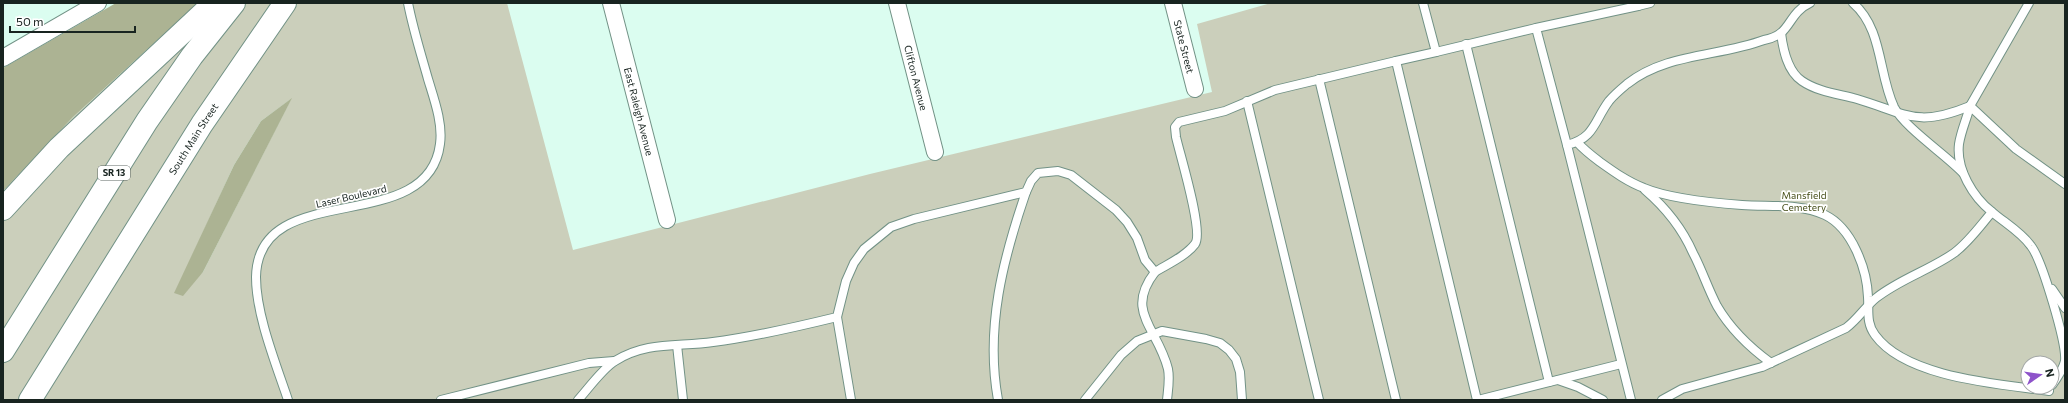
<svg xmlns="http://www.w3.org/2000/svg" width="2068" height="403" font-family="Commissioner,sans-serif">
<rect width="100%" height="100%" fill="#dbfdf0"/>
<!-- green -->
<path fill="#cbcfbb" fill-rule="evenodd" d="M198,3H507L573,250L870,174L1212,92L1197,24L1271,3H2065V400H3V191L73,117ZM291,99L203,272L175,293L234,165L261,121ZM2028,363H2052V387H2028Z"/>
<!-- forest -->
<g fill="#acb393">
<polygon points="116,3 198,3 73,117 3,191 3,68"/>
<polygon points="292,98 203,272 183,296 174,293 234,165 261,121"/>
</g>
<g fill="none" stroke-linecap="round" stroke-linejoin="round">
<!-- service casing -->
<g stroke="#729286" stroke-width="10">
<g id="service">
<path d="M1853,3C1883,29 1878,73 1894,107C1905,128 1945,154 1963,173"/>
<polyline points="2029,3 1970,106 2016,149 2065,184"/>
<polyline points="1638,6 1650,3"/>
<path d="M1781,33C1783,49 1787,71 1802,81C1818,92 1839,94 1857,99C1907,114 1917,128 1970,106"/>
<polyline points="1466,44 1549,382"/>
<polyline points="1436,52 1536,28"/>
<polyline points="1396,61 1436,52 1423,3"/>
<polyline points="1319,79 1396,400"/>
<polyline points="1247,101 1319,400"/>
<path d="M1970,106C1967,118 1961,131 1959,144C1956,169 1973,197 1992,212C2005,223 2021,232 2031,246C2042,260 2067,344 2065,361C2063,370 2057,378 2052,385"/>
<path d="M1577,142C1584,150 1592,156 1600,162C1614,172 1628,182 1644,188C1668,198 1715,203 1742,205C1770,207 1799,203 1825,215C1852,228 1867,269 1868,297C1869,311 1866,323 1875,335C1906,378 2000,384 2049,391"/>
<polyline points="1567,145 1536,28 1638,6 1637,3"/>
<path d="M1645,190C1666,208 1682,228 1693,253C1702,270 1708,289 1717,306C1731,330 1749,347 1771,363"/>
<path d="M1155,272C1168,264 1186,256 1195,244C1204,232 1180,155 1176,137L1175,127L1179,122L1225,111L1275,90L1396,61L1477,400"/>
<polyline points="2052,289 2065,308"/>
<polyline points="837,317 851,400"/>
<polyline points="677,345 683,400"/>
<polyline points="1558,380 1578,387 1603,400"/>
<path d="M288,400C276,364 256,315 256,277C258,176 428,239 440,144C443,123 434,99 428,79C421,54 413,29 408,3"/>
<polyline points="441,400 589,363 614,361"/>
<path d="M578,400C588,389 603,368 615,361C647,341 678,347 713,342C754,337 796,327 837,317L846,281L854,263L864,249L891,227L914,219L1026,192L1031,181L1038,173L1058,171L1071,175L1116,210L1127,222L1137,238L1145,260L1155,272C1124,312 1158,328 1168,369C1170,379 1168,390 1167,400"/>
<path d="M998,400C985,328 1003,259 1026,192"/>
<polyline points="1085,400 1121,355 1137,341 1162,331 1206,339 1220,343 1229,350 1236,359 1240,372 1242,400"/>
<polyline points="1478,400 1621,364"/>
<path d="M1631,400L1567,145C1595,138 1594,121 1609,101C1614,95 1621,89 1627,84C1666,53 1718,57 1764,40C1769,39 1777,36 1781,33C1792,23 1793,11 1810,3"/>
<path d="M1662,400L1682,389L1762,367L1846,328C1858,319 1865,307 1876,298C1900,279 1930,270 1954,253C1969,242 1980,226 1992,212"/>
</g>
</g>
<!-- minor casing -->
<g stroke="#729286" stroke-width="18">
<g id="minor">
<path id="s1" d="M611,3L667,220"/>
<path id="s2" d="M897,3L935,152"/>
<path id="s3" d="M1173,3L1195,89"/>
<polyline points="3,58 98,3"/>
</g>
</g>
<!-- trunk casing -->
<g stroke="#729286" stroke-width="24">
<g id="trunk">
<polyline points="3,209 59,148 214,3"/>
<polyline points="3,351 147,121 192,56 234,3"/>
<path id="s4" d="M30,400L202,124L285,3"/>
</g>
</g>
<!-- service -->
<use href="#service" stroke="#fff" stroke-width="8"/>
<!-- minor -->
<use href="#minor" stroke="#fff" stroke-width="16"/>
<!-- trunk -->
<use href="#trunk" stroke="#fff" stroke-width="22"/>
</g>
<g text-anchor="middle" stroke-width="3.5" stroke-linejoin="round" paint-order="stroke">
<!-- shield labels -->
<rect fill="#fff" stroke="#5d6663" stroke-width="1" x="98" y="166" width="32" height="14" rx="3"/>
<g font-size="9" font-weight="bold" fill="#182420">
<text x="114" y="176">SR 13</text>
</g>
<!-- street labels -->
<g font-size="10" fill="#182420" stroke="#fff">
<text dy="4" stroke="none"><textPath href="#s3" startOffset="45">State Street</textPath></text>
<text dy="4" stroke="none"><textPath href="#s2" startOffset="77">Clifton Avenue</textPath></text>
<text dy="4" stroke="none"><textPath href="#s1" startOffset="112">East Raleigh Avenue</textPath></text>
<text dy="4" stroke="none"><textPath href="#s4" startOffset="308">South Main Street</textPath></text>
<text transform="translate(351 196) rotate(-13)" y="4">Laser Boulevard</text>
</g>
<!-- park labels -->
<g font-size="10" fill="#48501c" stroke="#fff">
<text x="1804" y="199">Mansfield<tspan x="1804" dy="12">Cemetery</tspan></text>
</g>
</g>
<!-- border -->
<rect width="2068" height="403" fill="none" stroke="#182420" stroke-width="8"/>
<!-- north arrow -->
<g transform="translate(2040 375) rotate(77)"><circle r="19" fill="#ffffff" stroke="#a3a7a6"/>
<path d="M0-3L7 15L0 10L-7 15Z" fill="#8e53ca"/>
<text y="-6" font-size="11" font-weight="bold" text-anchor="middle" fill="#182420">N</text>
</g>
<!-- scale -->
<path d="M10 26v6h125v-6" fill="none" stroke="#182420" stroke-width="2"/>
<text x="16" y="26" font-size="12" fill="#182420" stroke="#ffffff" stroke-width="3" paint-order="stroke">50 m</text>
</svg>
